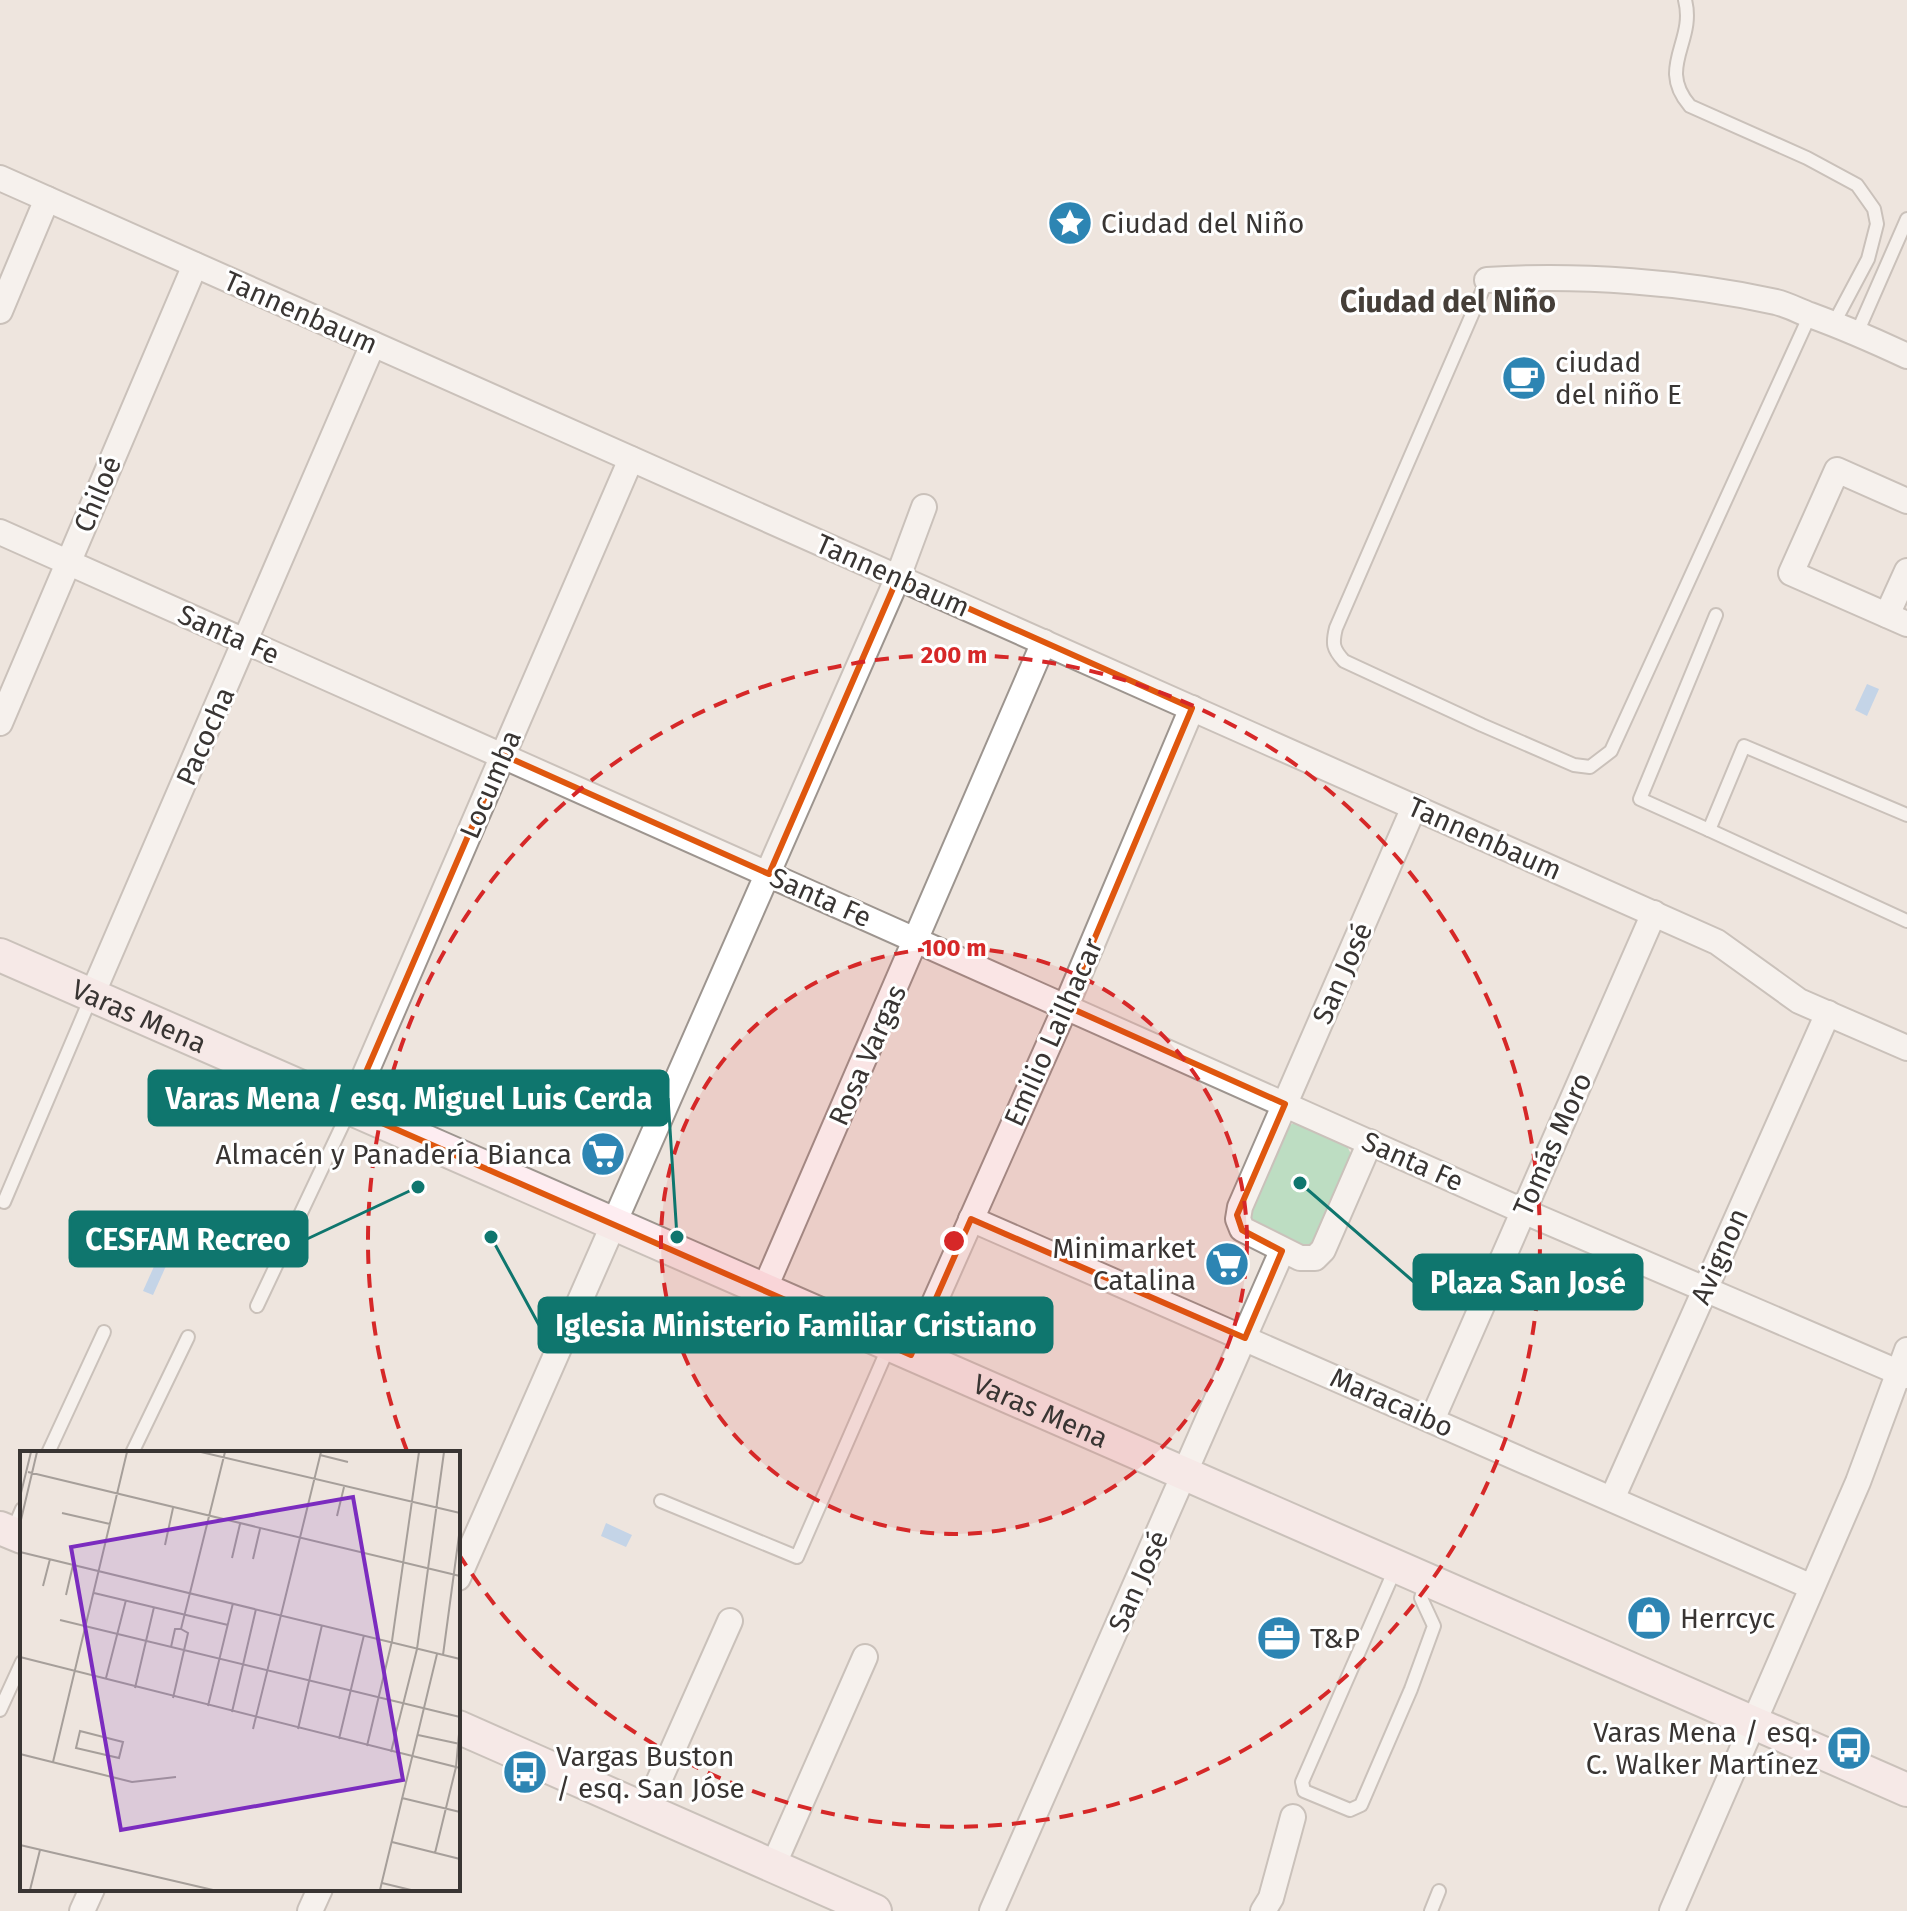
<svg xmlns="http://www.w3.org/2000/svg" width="1907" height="1911" font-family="'Fira Sans',sans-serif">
<rect width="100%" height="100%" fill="#eee5de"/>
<!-- green -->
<polygon fill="#80d2a1" points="1296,1122 1347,1146 1352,1156 1313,1245 1305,1248 1258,1229 1249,1215 1288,1126"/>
<!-- water -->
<g fill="#90bef2">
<polygon points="1867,684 1879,689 1867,716 1855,710"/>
<polygon points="156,1262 166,1266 153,1295 143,1291"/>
<polygon points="606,1523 632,1535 626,1547 601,1536"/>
</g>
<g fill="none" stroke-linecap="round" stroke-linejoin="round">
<!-- lane casing -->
<g stroke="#9d958f" stroke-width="16">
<g id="lane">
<path d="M1685,0C1696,42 1656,67 1690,106L1807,158L1857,185L1874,209L1877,224L1868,259L1834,323"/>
<path d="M1487,280L1336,628C1332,644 1333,649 1344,661L1482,725L1574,765L1590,767L1611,751L1810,315"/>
<polyline points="1857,333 1907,219"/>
<polyline points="1907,815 1744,746 1709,830 1907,921"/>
<polyline points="1709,830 1640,799 1716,615"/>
<polyline points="4,1202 92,995"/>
<polyline points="257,1306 350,1109"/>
<polyline points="48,1453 104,1332"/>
<polyline points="132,1453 188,1337"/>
<polyline points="661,1501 797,1557 889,1346"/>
<polyline points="13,1530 22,1509"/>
<polyline points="1396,1567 1302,1782 1304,1791 1350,1810 1361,1805 1411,1689 1434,1626 1421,1598 1426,1581"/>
<polyline points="0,1710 22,1662"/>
<polyline points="1431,1911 1439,1891"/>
</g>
</g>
<!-- street casing -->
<g stroke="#9d958f" stroke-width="28">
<g id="street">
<polyline points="0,178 1717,942 1799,1001 1907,1048"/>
<path d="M1487,280C1579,274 1686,282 1776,302C1788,305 1799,311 1810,315C1843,327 1875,341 1907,356"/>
<polyline points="0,311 47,199"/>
<polyline points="1907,501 1837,470 1791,573 1907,624"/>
<polyline points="0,532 1523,1211 1907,1376"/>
<polyline points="1887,615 1907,571"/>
<polyline points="0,723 195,265"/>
<polyline points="92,995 373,344"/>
<polyline points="350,1109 631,459"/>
<polyline points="1370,1142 1323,1250 1315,1258 1300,1258 1242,1229 1238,1219 1240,1207 1414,807"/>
<polyline points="971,1219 1812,1587"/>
<polyline points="764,1290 1044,642"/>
<polyline points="911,1355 1066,1006 1192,708"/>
<polyline points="1432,1420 1654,913"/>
<polyline points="1612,1499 1828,1013"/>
<polyline points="458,1578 898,577 924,507"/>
<polyline points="646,1810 730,1621"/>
<polyline points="773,1866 865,1657"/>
<polyline points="82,1911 92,1889"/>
<polyline points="310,1911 320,1889"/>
<polyline points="992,1911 1282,1251"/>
<polyline points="1263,1911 1271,1898 1293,1817"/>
<polyline points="1672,1911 1858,1482 1907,1350"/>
</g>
</g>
<!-- secondary casing -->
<g stroke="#9d958f" stroke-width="36">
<g id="secondary">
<path id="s1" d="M0,955L1907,1790"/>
<polyline points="0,1528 22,1537"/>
<polyline points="458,1727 875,1911"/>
</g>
</g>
<!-- lane -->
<use href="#lane" stroke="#fff" stroke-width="12"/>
<!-- street -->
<use href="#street" stroke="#fff" stroke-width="24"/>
<!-- secondary -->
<use href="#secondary" stroke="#feedf1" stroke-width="32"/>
</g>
<!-- marked area -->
<path d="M0 0H1907V1911H0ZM898,577L1192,708L1066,1006L1285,1104L1237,1215L1242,1230L1282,1251L1245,1338L971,1219L911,1355L350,1109L503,755L769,874Z" fill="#eee5de" fill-opacity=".55" fill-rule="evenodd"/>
<path fill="none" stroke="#df570e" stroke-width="6" stroke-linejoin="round" d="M898,577L1192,708L1066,1006L1285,1104L1237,1215L1242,1230L1282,1251L1245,1338L971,1219L911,1355L350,1109L503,755L769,874Z"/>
<!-- distance rings -->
<circle cx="954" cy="1241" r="293" fill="#d62828" fill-opacity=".12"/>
<g fill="none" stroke="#d62828" stroke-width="4" stroke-dasharray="14 10">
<circle cx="954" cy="1241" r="293"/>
<path d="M407 1451A586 586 0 1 1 460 1556"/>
</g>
<!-- icons -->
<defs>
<g id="sight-disc" transform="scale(2.3)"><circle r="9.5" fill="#2d85b3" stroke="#fff"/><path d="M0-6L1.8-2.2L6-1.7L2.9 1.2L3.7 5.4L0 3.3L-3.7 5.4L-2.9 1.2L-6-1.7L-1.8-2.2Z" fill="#fff"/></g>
<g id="cafe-disc" transform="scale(2.3)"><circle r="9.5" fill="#2d85b3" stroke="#fff"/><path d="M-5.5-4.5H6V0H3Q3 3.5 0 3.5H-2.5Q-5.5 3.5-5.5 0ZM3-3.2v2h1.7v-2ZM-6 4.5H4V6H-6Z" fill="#fff"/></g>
<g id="supermarket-disc" transform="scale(2.3)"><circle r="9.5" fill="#2d85b3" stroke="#fff"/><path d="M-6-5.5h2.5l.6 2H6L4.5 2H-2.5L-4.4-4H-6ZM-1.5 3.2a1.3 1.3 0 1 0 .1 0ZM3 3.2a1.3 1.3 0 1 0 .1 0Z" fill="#fff"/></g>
<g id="shop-disc" transform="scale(2.3)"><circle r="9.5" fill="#2d85b3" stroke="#fff"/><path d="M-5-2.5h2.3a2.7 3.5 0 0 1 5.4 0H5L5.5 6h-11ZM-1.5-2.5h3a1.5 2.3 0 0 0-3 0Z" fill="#fff"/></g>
<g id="office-disc" transform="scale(2.3)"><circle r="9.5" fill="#2d85b3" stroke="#fff"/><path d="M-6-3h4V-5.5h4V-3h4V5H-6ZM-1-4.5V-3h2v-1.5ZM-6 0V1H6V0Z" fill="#fff"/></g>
<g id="bus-disc" transform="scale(2.3)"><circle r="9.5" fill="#2d85b3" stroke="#fff"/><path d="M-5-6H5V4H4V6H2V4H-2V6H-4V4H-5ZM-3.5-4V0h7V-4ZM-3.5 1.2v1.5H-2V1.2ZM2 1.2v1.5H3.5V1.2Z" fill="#fff"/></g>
</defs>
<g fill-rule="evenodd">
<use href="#sight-disc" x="1070" y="223"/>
<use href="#cafe-disc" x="1524" y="378"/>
<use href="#supermarket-disc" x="603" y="1154"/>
<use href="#supermarket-disc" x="1227" y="1264"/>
<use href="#shop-disc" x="1649" y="1618"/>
<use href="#office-disc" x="1279" y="1638"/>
<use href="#bus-disc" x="1849" y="1748"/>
<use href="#bus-disc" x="525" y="1772"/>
</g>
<g text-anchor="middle" stroke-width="6" stroke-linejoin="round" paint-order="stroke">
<!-- poi labels -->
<g font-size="28" fill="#393533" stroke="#fff" text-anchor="start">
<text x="1101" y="233">Ciudad del Niño</text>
<text x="1555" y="372">ciudad<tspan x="1555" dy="32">del niño E</tspan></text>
<text x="572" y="1164" text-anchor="end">Almacén y Panadería Bianca</text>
<text x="1196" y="1258" text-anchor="end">Minimarket<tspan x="1196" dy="32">Catalina</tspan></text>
<text x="1680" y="1628">Herrcyc</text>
<text x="1310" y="1648">T&amp;P</text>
<text x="1818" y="1742" text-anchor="end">Varas Mena / esq.<tspan x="1818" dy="32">C. Walker Martínez</tspan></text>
<text x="556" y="1766">Vargas Buston<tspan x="556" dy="32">/ esq. San Jóse</tspan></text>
</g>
<!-- street labels -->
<g font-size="28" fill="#393533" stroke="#fff">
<text transform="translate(301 312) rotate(24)" y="10">Tannenbaum</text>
<text transform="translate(97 494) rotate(-67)" y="10">Chiloé</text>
<text transform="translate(893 575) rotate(24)" y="10">Tannenbaum</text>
<text transform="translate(229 634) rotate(24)" y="10">Santa Fe</text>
<text transform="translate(205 736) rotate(-66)" y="10">Pacocha</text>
<text transform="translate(490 784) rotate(-67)" y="10">Locumba</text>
<text transform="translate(1485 838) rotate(24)" y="10">Tannenbaum</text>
<text transform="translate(821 897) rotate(24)" y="10">Santa Fe</text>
<text transform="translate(1342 973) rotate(-66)" y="10">San José</text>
<text dy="10" stroke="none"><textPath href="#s1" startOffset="152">Varas Mena</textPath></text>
<text transform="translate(1053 1032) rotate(-66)" y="10">Emilio Lailhacar</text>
<text transform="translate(867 1055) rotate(-66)" y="10">Rosa Vargas</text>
<text transform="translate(1552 1144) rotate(-66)" y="10">Tomás Moro</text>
<text transform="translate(1413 1161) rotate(24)" y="10">Santa Fe</text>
<text transform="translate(1719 1256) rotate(-66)" y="10">Avignon</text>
<text transform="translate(1392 1402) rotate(24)" y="10">Maracaibo</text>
<text dy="10" stroke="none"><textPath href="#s1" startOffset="1136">Varas Mena</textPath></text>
<text transform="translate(1138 1581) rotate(-66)" y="10">San José</text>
</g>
<!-- neighbourhood labels -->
<g font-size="30" font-weight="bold" fill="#453e38" stroke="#fff">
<text x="1448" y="312">Ciudad del Niño</text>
</g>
</g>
<!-- overview -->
<g transform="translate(20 1451)">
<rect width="440" height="440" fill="#eee5de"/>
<path fill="none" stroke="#a69f9a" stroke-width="2" d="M181,1L440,62M300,4L328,11M8,21L440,125M0,46L11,1M42,62L90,73M317,65L324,36M0,73L17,1M145,94L153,57M0,101L440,208M212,107L220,73M233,108L240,78M23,135L30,108M74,142L208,174M46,144L53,114M40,169L440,266M151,196L155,178H161L205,1M423,204L440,77M0,206L440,317M86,227L106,149M115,237L134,156M153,247L168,182L161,178M188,255L213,152M212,261L236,158M233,278L301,1M278,278L302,174M60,280L103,291L99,307L56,297ZM398,284L440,293M319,288L344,184M347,295L372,190L399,1M371,301L397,198L424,1M0,303L112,331L156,326M33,311L107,1M382,347L440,361M372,391L440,408M0,394L193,439M415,402L436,316L440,272M362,432L391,439M10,439L20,399M360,439L417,203"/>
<path fill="#7b2cbf" fill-opacity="0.15" stroke="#7b2cbf" stroke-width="4" d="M333,46L383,329L101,379L51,96Z"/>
<rect width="440" height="440" fill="none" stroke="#393533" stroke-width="4"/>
</g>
<circle cx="954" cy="1241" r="12" fill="#d62828" stroke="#fff" stroke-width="4"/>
<g font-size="24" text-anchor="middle" font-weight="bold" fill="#d62828" stroke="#fff" stroke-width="6" stroke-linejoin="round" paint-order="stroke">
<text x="954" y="663">200 m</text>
<text x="954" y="956">100 m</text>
</g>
<!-- callouts -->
<path fill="none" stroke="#0f766e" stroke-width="3" d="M677 1237L668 1098M418 1187L307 1239M1300 1183L1414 1282M491 1237L539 1325"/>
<g fill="#0f766e" stroke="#fff" stroke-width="3">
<circle cx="677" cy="1237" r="8"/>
<circle cx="418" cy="1187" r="8"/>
<circle cx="1300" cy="1183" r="8"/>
<circle cx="491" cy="1237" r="8"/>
</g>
<g fill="#0f766e" stroke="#0f766e" stroke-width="3">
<rect x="149" y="1071" width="519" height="54" rx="8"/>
<rect x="70" y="1212" width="237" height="54" rx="8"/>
<rect x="1414" y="1255" width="228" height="54" rx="8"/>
<rect x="539" y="1298" width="513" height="54" rx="8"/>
</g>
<g font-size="30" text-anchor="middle" font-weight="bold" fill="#fff">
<text x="409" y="1109">Varas Mena / esq. Miguel Luis Cerda</text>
<text x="188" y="1250">CESFAM Recreo</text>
<text x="1528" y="1293">Plaza San José</text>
<text x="796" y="1336">Iglesia Ministerio Familiar Cristiano</text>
</g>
</svg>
